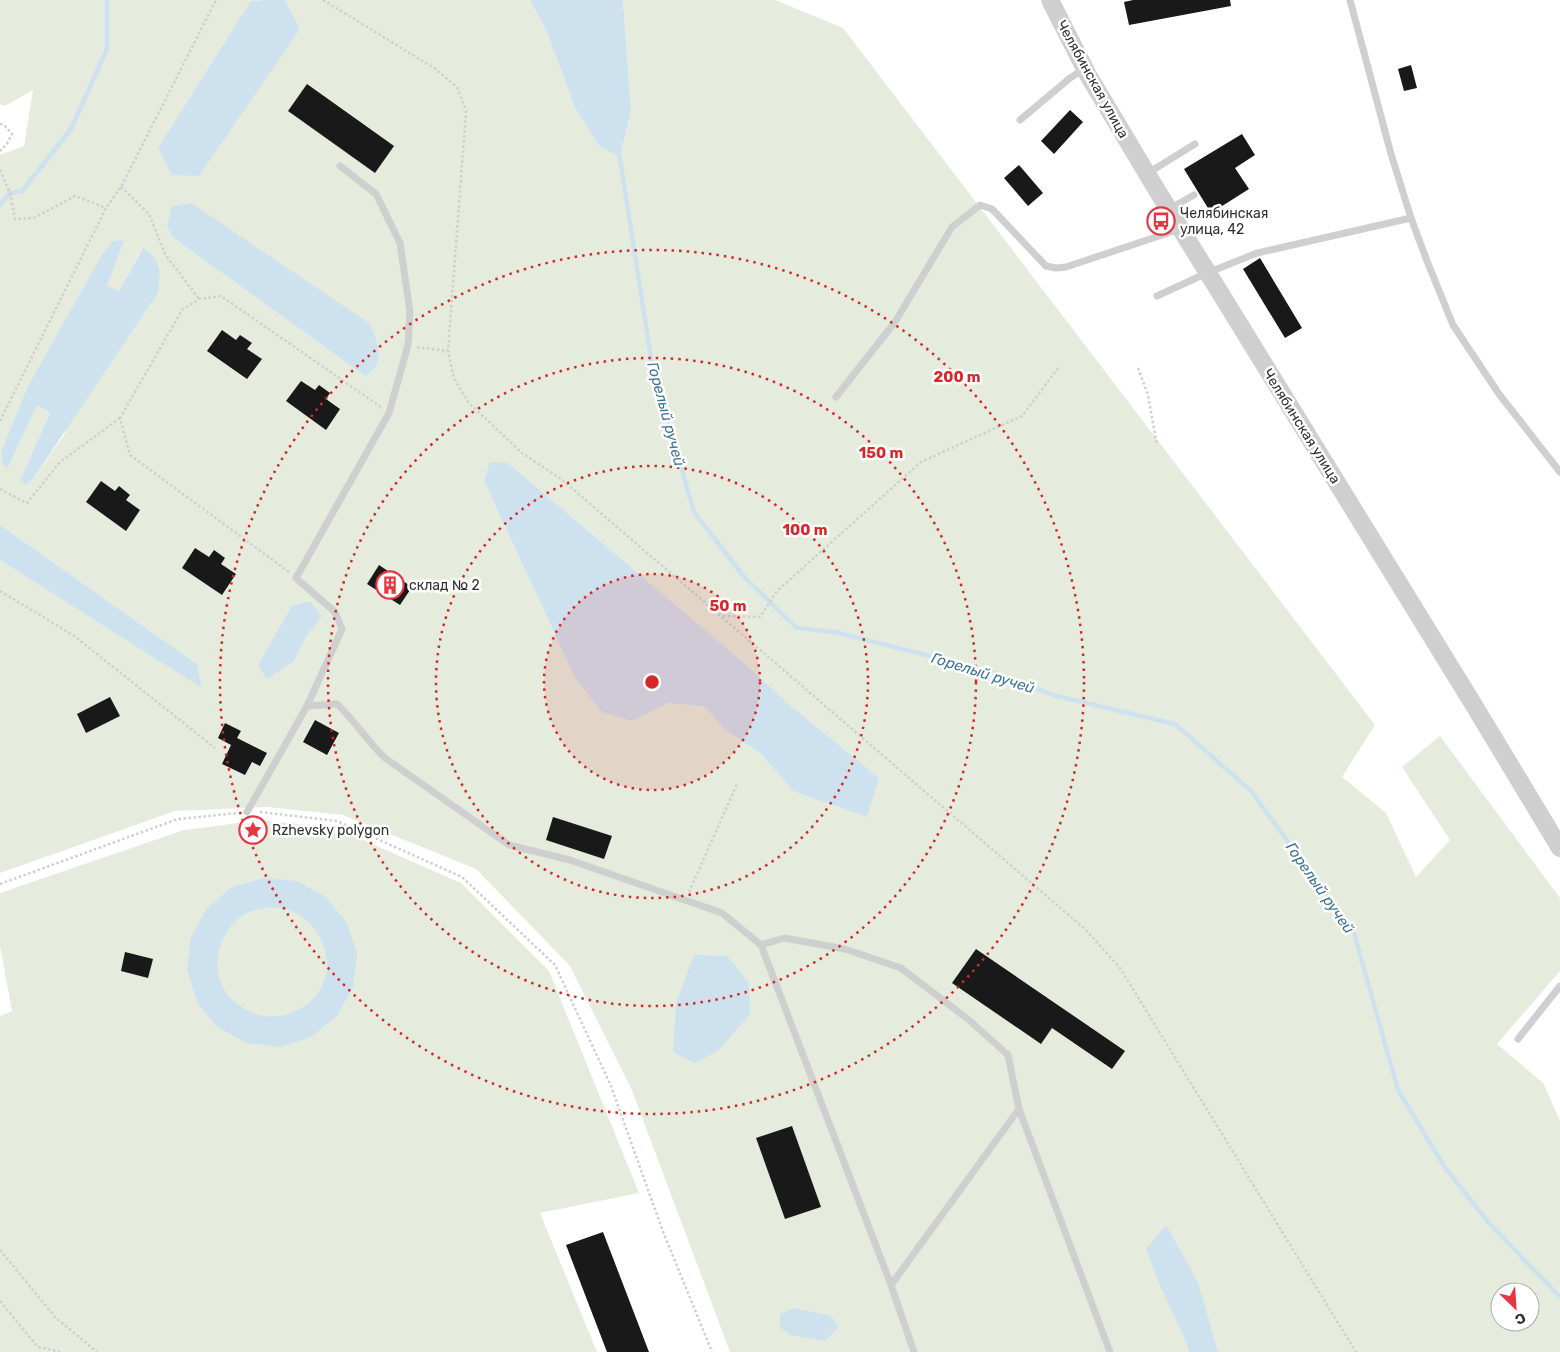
<svg xmlns="http://www.w3.org/2000/svg" width="1560" height="1352" font-family="Rubik,sans-serif">
<rect width="100%" height="100%" fill="#fff"/>
<!-- green -->
<g fill="#e5ecde" fill-rule="evenodd">
<path d="M0,0H264L251,1L300,30L285,0H530L547,32L575,108L600,147L620,156L631,110L623,0H775L843,28L1375,725L1342,777L1386,813L1416,877L1450,840L1402,767L1440,736L1560,898V971L1497,1044L1543,1083L1560,1121V1352H730L631,1088L570,966L476,869L343,815L267,807L175,811L0,873V560L202,687L197,664L0,525V155L24,146L33,90L5,106L0,104ZM191,204L201,211L372,371L365,376L175,239ZM142,248L64,435L33,479L26,485L20,480L50,413L37,405L8,468L20,407L27,388L106,286L119,292ZM508,463L743,662L793,708V791L760,753L725,730L705,707L668,703L602,712L576,680L484,481ZM292,607L322,617L306,637L294,661ZM1500,1292H1530V1322H1500Z"/>
<polygon points="261,820 336,828 461,883 549,971 639,1193 540,1213 597,1352 0,1352 0,1016 12,1011 0,946 0,893 184,830"/>
</g>
<!-- water -->
<g fill="#cee1ee" fill-rule="evenodd">
<polygon points="264,0 285,0 300,29 199,176 172,175 158,148 251,1"/>
<polygon points="530,0 623,0 631,110 620,157 600,147 575,108 547,32"/>
<path d="M191,203L369,323C378,342 387,363 365,376L175,239L167,227L172,206Z"/>
<path d="M124,240L107,286L119,291L143,248C163,261 161,273 157,294L33,479L26,485L20,480L50,413L37,405L8,468L3,464L1,453L27,388L103,253L113,241Z"/>
<polygon points="490,462 508,463 743,662 793,708 879,778 867,817 793,791 760,753 725,730 705,707 668,703 632,721 602,712 576,680 484,481"/>
<polygon points="0,525 197,664 202,688 0,560"/>
<polygon points="310,601 322,617 306,637 294,661 267,679 258,665 292,606"/>
<path d="M264,878L297,881L326,897L347,923L357,954L353,987L337,1016L311,1037L280,1047L247,1043L217,1027L197,1002L187,970L191,937L207,908L232,887ZM267,907C274,908 283,907 290,910C316,921 333,950 325,978C316,1010 276,1026 247,1010C238,1005 228,998 223,987C210,961 221,929 245,914C251,910 260,909 267,907Z"/>
<polygon points="694,955 727,956 749,983 750,1014 718,1051 695,1063 673,1052 676,1004"/>
<polygon points="1166,1225 1198,1282 1218,1352 1189,1352 1187,1344 1158,1281 1146,1249"/>
<polygon points="794,1308 831,1316 839,1327 825,1341 791,1335 780,1328 780,1314"/>
</g>
<g fill="none" stroke-linecap="round" stroke-linejoin="round">
<!-- stream -->
<g stroke="#cee1ee" stroke-width="4.5">
<polyline points="619,152 652,365 694,512 745,578 797,628 835,632 992,672 1056,696 1175,724 1251,791 1354,933 1398,1090 1446,1169 1489,1223 1560,1297"/>
<polyline points="0,205 10,193 22,191 71,129 107,49 107,0"/>
</g>
</g>
<!-- building -->
<g fill="#191919">
<polygon points="1133,0 1230,0 1231,6 1129,25 1124,2"/>
<polygon points="1411,65 1417,88 1404,91 1398,69"/>
<polygon points="307,84 394,146 375,173 288,111"/>
<polygon points="1070,110 1083,122 1054,154 1041,141"/>
<polygon points="1242,134 1255,155 1235,168 1249,189 1211,213 1184,169"/>
<polygon points="1019,165 1043,193 1028,206 1004,178"/>
<polygon points="1260,258 1302,328 1285,338 1243,269"/>
<polygon points="222,330 236,340 240,335 252,343 247,349 262,359 247,379 207,351"/>
<polygon points="301,381 315,390 319,385 330,393 326,399 340,409 326,430 286,401"/>
<polygon points="101,481 115,491 119,486 130,495 126,500 140,510 126,531 86,502"/>
<polygon points="195,548 209,557 214,550 225,558 221,564 236,574 222,595 182,568"/>
<polygon points="379,565 412,587 400,605 367,584"/>
<polygon points="110,697 120,716 86,733 77,714"/>
<polygon points="315,720 339,733 327,755 303,742"/>
<polygon points="225,723 241,731 237,738 267,753 260,766 252,762 245,775 222,764 231,745 218,738"/>
<polygon points="553,817 612,836 604,859 546,840"/>
<polygon points="976,949 1125,1051 1112,1069 1052,1028 1041,1044 952,983"/>
<polygon points="125,952 153,959 148,978 121,971"/>
<polygon points="792,1126 821,1207 785,1219 756,1138"/>
<polygon points="603,1232 649,1352 607,1352 566,1245"/>
</g>
<g fill="none" stroke-linecap="round" stroke-linejoin="round">
<!-- path -->
<g stroke="#cfcfcf" stroke-width="2.5" stroke-dasharray="2.5 2.5" stroke-linecap="butt">
<polyline points="323,0 434,68 457,87 466,111 448,351 454,378 468,402 522,453 561,479 1085,929 1120,968 1356,1352"/>
<polyline points="0,124 4,125 12,134 7,144 0,151"/>
<polyline points="0,170 10,193 15,219 34,218 75,196 106,208"/>
<polyline points="121,187 149,214 165,254 199,299"/>
<polyline points="417,347 448,351"/>
<polyline points="1138,368 1148,395 1157,446"/>
<polyline points="0,421 106,208 121,187 216,0"/>
<polyline points="0,489 27,503 60,462 120,418"/>
<polyline points="289,572 130,455 120,418 182,310 199,299 221,296 381,407"/>
<polyline points="0,591 73,635 215,748"/>
<polyline points="723,616 760,617 777,591 921,462 1022,416 1058,368"/>
<polyline points="260,812 337,821 462,877 555,965 611,1086 662,1229 712,1352"/>
<polyline points="0,884 178,819 237,813"/>
<polyline points="689,892 737,784"/>
<polyline points="0,1250 55,1317 97,1352"/>
<polyline points="0,1301 38,1347 61,1352"/>
</g>
<!-- service -->
<g stroke="#cfcfcf" stroke-width="7">
<polyline points="1350,0 1391,154 1411,218 1427,261 1453,325 1499,394 1560,472"/>
<polyline points="1020,120 1070,78 1084,69"/>
<polyline points="1148,173 1195,144"/>
<polyline points="1169,209 1194,195"/>
<polyline points="1157,296 1207,273 1257,253 1411,218"/>
<polyline points="836,397 895,322 952,227 980,205 992,209 1046,266 1056,268 1066,267 1180,229"/>
<polyline points="307,706 342,629 335,612 296,578 389,413 408,345 410,312 400,243 376,194 340,166"/>
<path d="M247,812L307,706L337,704C355,721 367,741 385,758L509,845L570,860L722,913L761,945L891,1285L914,1352"/>
<polyline points="761,945 784,938 845,949 901,968 969,1020 1008,1055 1019,1109 891,1285"/>
<polyline points="1518,1039 1560,986"/>
<polyline points="1019,1109 1110,1352"/>
</g>
<!-- tertiary -->
<polyline stroke="#cfcfcf" stroke-width="18" points="1050,0 1088,75 1155,187 1475,707 1560,848"/>
</g>
<!-- distance rings -->
<circle cx="652" cy="682" r="108" fill="#d62828" fill-opacity=".12"/>
<g fill="none" stroke="#d62828" stroke-width="2.5" stroke-dasharray="2.5 5">
<circle cx="652" cy="682" r="108"/>
<circle cx="652" cy="682" r="216"/>
<circle cx="652" cy="682" r="324"/>
<circle cx="652" cy="682" r="432"/>
</g>
<!-- icons -->
<defs>
<g id="bus-ring" transform="scale(1.4375)"><circle r="9.5" fill="#fff" stroke="#e83542" stroke-width="1.5"/><path d="M-5-6H5V4H4V6H2V4H-2V6H-4V4H-5ZM-3.5-4V0h7V-4ZM-3.5 1.2v1.5H-2V1.2ZM2 1.2v1.5H3.5V1.2Z" fill="#e83542"/></g>
<g id="building-ring" transform="scale(1.4375)"><circle r="9.5" fill="#fff" stroke="#e83542" stroke-width="1.5"/><path d="M-4-6H4V6H1V3H-1V6H-4ZM-2.5-4.3h1.7v1.8h-1.7ZM.8-4.3h1.7v1.8H.8ZM-2.5-1h1.7V.8h-1.7ZM.8-1h1.7V.8H.8Z" fill="#e83542"/></g>
<g id="sight-ring" transform="scale(1.4375)"><circle r="9.5" fill="#fff" stroke="#e83542" stroke-width="1.5"/><path d="M0-6L1.8-2.2L6-1.7L2.9 1.2L3.7 5.4L0 3.3L-3.7 5.4L-2.9 1.2L-6-1.7L-1.8-2.2Z" fill="#e83542"/></g>
</defs>
<g fill-rule="evenodd">
<use href="#bus-ring" x="1161" y="221"/>
<use href="#building-ring" x="390" y="585"/>
<use href="#sight-ring" x="253" y="830"/>
</g>
<g text-anchor="middle" stroke-width="5" stroke-linejoin="round" paint-order="stroke">
<!-- street labels -->
<g font-size="14" fill="#323232" stroke="#fff">
<text transform="translate(1093 79) rotate(61)" y="5">Челябинская улица</text>
<text transform="translate(1302 426) rotate(58)" y="5">Челябинская улица</text>
</g>
<!-- poi labels -->
<g font-size="14" fill="#323232" stroke="#fff" text-anchor="start">
<text x="1180" y="218">Челябинская<tspan x="1180" dy="16">улица, 42</tspan></text>
<text x="409" y="590">склад № 2</text>
<text x="272" y="835">Rzhevsky polygon</text>
</g>
<!-- water labels -->
<g font-size="15" font-style="italic" fill="#3d7497" stroke="#fff">
<text transform="translate(666 414) rotate(75)" y="5">Горелый ручей</text>
<text transform="translate(983 673) rotate(17)" y="5">Горелый ручей</text>
<text transform="translate(1320 888) rotate(55)" y="5">Горелый ручей</text>
</g>
</g>
<circle cx="652" cy="682" r="8" fill="#d62828" stroke="#fff" stroke-width="2.5"/>
<g font-size="15" text-anchor="middle" font-weight="bold" fill="#d62828" stroke="#fff" stroke-width="5" stroke-linejoin="round" paint-order="stroke">
<text x="957" y="382">200 m</text>
<text x="881" y="458">150 m</text>
<text x="805" y="535">100 m</text>
<text x="728" y="611">50 m</text>
</g>
<!-- north arrow -->
<g transform="translate(1515 1307) rotate(155)"><circle r="24" fill="#ffffff" stroke="#adadad"/>
<path d="M0-4L9 19L0 12L-9 19Z" fill="#e83542"/>
<text y="-8" font-size="14" font-weight="bold" text-anchor="middle" fill="#323232">С</text>
</g>
</svg>
